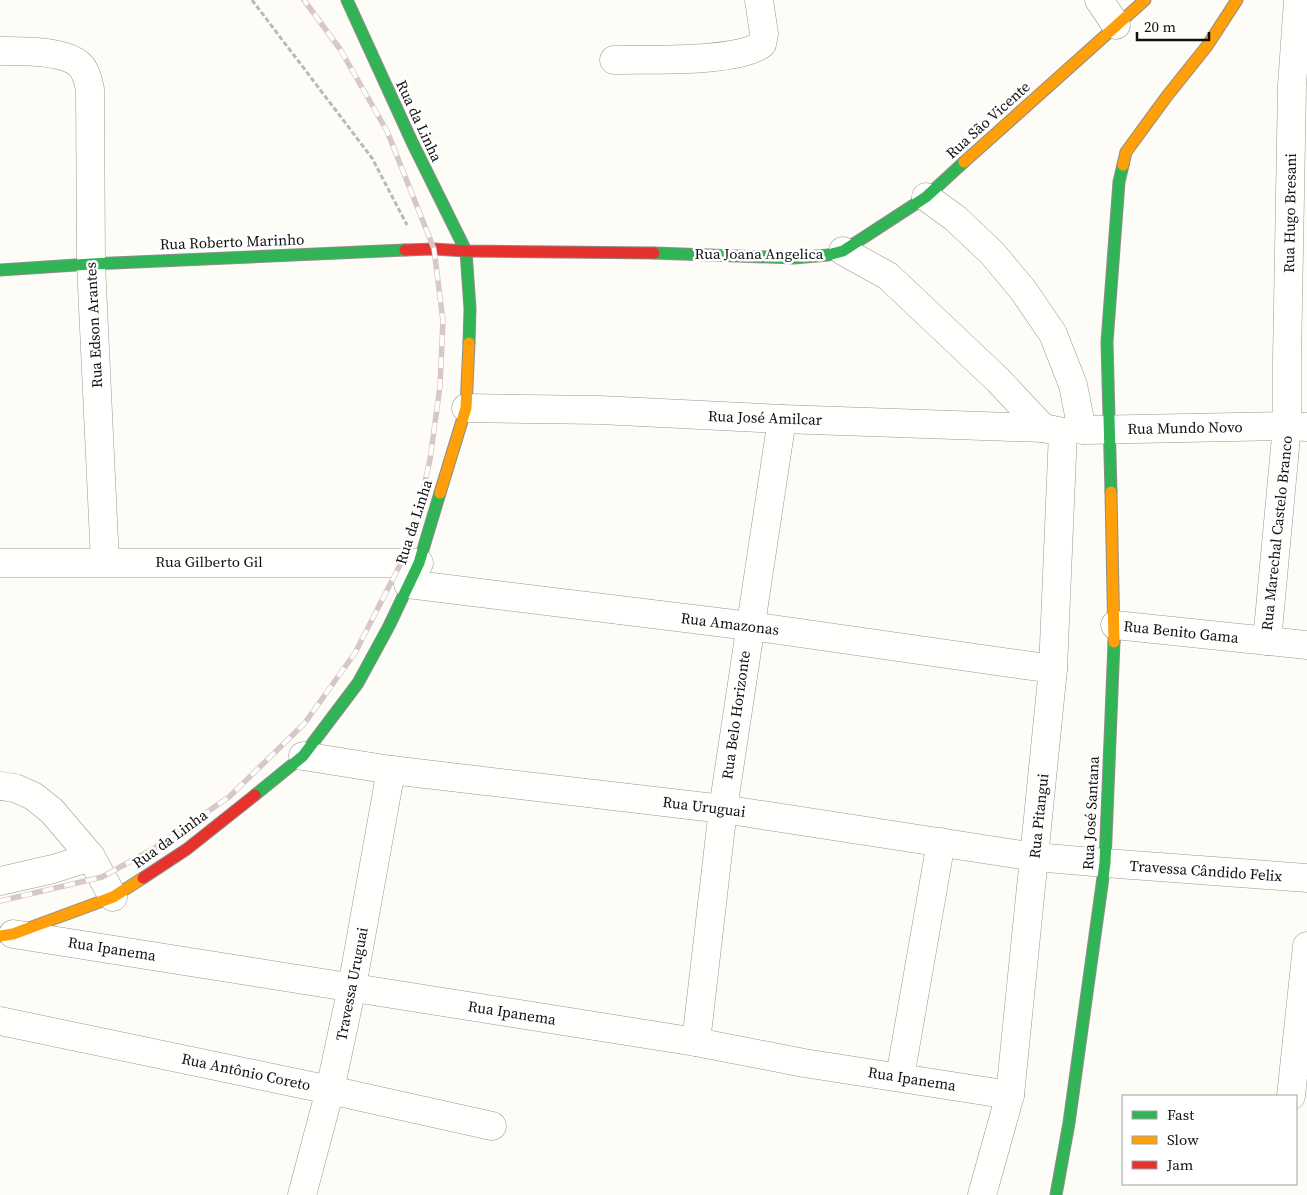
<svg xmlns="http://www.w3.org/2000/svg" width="1307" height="1195" font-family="'Source Serif 4',serif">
<rect width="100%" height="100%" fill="#fdfcf7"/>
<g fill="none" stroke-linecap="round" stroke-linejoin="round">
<!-- street casing -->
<g stroke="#979795" stroke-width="29">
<g id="street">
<polyline points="1099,0 1116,25"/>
<path d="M0,51C21,51 63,50 79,64C86,70 88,81 90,89L91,264L105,562"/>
<path d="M614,60C646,59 739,63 762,44L764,34L759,0"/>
<polyline points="926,197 955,218 992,253 1023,290 1053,334 1073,385 1082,430"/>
<polyline points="843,251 888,276 998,380 1043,428"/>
<polyline points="466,408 600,410 782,419 1043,428 1063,432"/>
<polyline points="1086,430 1287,426 1307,427"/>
<polyline points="0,563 419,563"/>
<polyline points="408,584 750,626 1053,669"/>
<polyline points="1115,625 1307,645"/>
<polyline points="1267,641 1287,426 1287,359 1292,86 1298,0"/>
<polyline points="303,756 391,770 723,809 1035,857 1105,863 1307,878"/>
<polyline points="0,786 15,788 33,796 52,811 91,857 113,897"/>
<polyline points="0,881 53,869 91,857"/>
<polyline points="13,934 696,1042 804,1063 1010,1095"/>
<polyline points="0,1021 330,1090 492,1126"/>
<polyline points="696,1042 723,809 782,419"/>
<polyline points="900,1077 941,842"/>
<polyline points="1291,1096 1307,946"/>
<polyline points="302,1195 330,1090 352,987 391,770"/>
<polyline points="982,1195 1010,1095 1053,669 1063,432"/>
</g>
</g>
<!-- fast casing -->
<g stroke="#8e8d8b" stroke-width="13">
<g id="fast">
<polyline points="347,0 413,144 466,251 470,309 469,343"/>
<polyline points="654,253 794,258 828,255 843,251 926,197 964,162"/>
<polyline points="0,270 91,264 405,250"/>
<polyline points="1111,492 1107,342 1119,182 1123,165"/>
<polyline points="255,795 303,756 358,683 389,626 419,563 440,493"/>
<polyline points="1056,1195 1069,1123 1105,863 1114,642"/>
</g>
</g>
<!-- slow casing -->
<g stroke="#8e8d8b" stroke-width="13">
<g id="slow">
<polyline points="964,162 1145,0"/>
<polyline points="1123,165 1126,152 1167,96 1207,46 1237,0"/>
<polyline points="1111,492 1114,642"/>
<polyline points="440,493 466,408 469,343"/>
<polyline points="0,936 13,934 113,897 143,878"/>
</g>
</g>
<!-- jam casing -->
<g stroke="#8e8d8b" stroke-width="13">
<g id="jam">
<polyline points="405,250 434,249 466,251 654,253"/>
<polyline points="143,878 187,849 255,795"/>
</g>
</g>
<!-- path -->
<polyline stroke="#b9b9b8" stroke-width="3" stroke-dasharray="5 2.5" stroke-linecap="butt" points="252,0 372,158 407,225"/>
<!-- street -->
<use href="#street" stroke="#fffffe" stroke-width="28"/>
<!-- fast -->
<use href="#fast" stroke="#30b455" stroke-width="11"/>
<!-- slow -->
<use href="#slow" stroke="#ff9f0a" stroke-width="11"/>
<!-- jam -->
<use href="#jam" stroke="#e5322d" stroke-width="11"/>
<!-- rail casing -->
<g stroke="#d9c6c7" stroke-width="5.5">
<polyline id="rail" points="0,901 102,877 153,849 229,797 304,724 355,653 401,563 415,525 430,460 440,386 443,321 434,249 387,131 340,49 304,0"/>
</g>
<!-- rail -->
<use href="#rail" stroke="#fff" stroke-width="4" stroke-dasharray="11" stroke-linecap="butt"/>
</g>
<g text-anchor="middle" stroke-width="5" stroke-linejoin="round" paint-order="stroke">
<!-- street labels -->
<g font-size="15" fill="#111" stroke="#fff">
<text transform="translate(988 120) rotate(-42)" y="5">Rua São Vicente</text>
<text transform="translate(419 121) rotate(65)" y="5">Rua da Linha</text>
<text transform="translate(1290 213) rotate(-89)" y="5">Rua Hugo Bresani</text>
<text transform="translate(232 242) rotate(-2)" y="5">Rua Roberto Marinho</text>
<text x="759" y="259">Rua Joana Angelica</text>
<text transform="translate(94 325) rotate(-93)" y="5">Rua Edson Arantes</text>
<text transform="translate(765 418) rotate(2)" y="5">Rua José Amilcar</text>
<text transform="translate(1185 428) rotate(-1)" y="5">Rua Mundo Novo</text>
<text transform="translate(414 522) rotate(-72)" y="5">Rua da Linha</text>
<text transform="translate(1277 533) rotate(-84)" y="5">Rua Marechal Castelo Branco</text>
<text x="209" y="567">Rua Gilberto Gil</text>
<text transform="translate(730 624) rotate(7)" y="5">Rua Amazonas</text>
<text transform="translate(1181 632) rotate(6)" y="5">Rua Benito Gama</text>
<text transform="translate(736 715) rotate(-82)" y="5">Rua Belo Horizonte</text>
<text transform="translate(704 807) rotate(7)" y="5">Rua Uruguai</text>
<text transform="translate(1091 813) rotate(-87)" y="5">Rua José Santana</text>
<text transform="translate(1039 816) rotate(-84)" y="5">Rua Pitangui</text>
<text transform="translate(170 839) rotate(-36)" y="5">Rua da Linha</text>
<text transform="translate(1206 871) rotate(4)" y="5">Travessa Cândido Felix</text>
<text transform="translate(112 949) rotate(9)" y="5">Rua Ipanema</text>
<text transform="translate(352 984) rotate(-79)" y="5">Travessa Uruguai</text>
<text transform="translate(512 1013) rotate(9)" y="5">Rua Ipanema</text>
<text transform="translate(246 1072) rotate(12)" y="5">Rua Antônio Coreto</text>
<text transform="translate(912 1079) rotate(9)" y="5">Rua Ipanema</text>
</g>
</g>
<!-- legend -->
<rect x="1122" y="1095" width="175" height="90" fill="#ffffff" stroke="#a0a0a0"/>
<rect x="1132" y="1111" width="25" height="8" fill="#30b455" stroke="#a0a0a0"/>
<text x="1167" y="1120" font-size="15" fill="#111111">Fast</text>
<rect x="1132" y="1136" width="25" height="8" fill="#ff9f0a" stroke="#a0a0a0"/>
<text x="1167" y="1145" font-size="15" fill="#111111">Slow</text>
<rect x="1132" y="1161" width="25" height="8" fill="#e5322d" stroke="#a0a0a0"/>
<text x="1167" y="1170" font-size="15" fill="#111111">Jam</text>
<!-- scale -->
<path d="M1137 32v8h72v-8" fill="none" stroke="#111111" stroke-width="2.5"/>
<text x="1144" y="32" font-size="15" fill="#111111" stroke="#ffffff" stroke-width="4" paint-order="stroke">20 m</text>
</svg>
